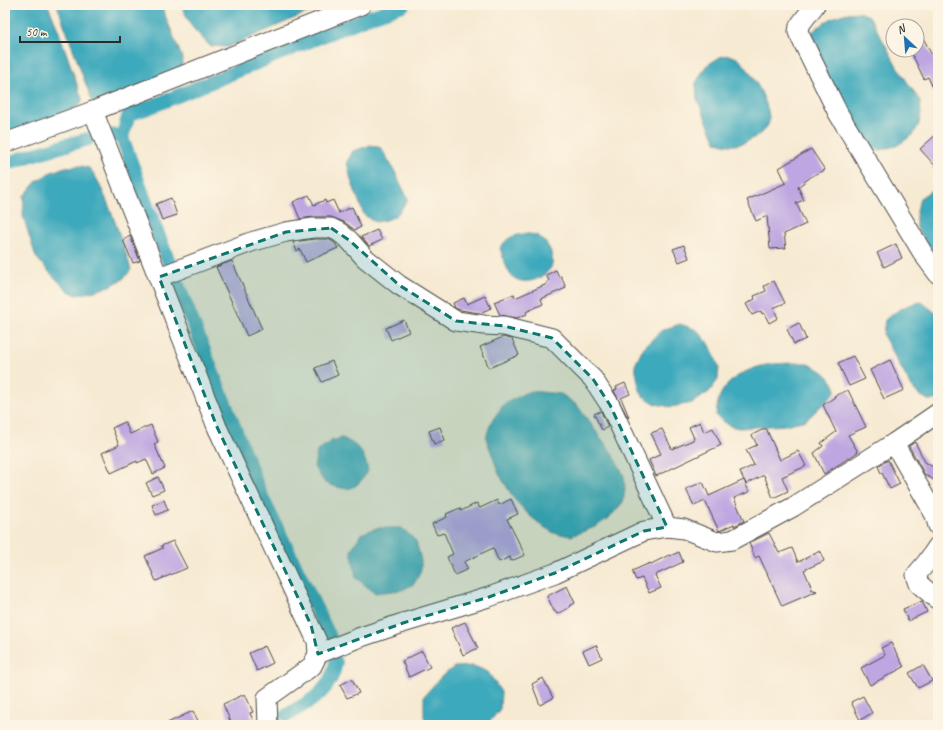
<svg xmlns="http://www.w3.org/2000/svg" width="943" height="730" font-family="Caveat,sans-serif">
<rect width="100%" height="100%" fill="#fcf5e5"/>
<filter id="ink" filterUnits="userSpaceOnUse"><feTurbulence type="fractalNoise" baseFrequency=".025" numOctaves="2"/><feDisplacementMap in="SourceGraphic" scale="8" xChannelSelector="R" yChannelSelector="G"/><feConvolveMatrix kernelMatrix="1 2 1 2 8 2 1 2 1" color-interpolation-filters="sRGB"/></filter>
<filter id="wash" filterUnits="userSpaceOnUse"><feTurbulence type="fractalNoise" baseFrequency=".012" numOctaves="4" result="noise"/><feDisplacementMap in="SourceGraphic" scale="16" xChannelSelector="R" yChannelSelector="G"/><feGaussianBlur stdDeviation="0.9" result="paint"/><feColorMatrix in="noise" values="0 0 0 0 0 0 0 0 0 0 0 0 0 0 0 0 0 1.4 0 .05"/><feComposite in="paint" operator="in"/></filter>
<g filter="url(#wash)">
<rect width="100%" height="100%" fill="#f7ead3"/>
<!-- water -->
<g fill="#3ca9bc" stroke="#346a74">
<polygon points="5,5 48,5 59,32 82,99 81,104 73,109 5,135"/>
<polygon points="57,5 161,5 183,60 180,71 101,104 92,101"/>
<polygon points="181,5 325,5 228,47 210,46 192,27"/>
<path d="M859,12L869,16L876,28L898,68L920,101L921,113L919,124L913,135L896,146L880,150L868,147L855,128L811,45L812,32C828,19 838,13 859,12Z"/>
<path d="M729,55C731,56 735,57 737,58C749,65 775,112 768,125C763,134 744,145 734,145C729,146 722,143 716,142L697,99L696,83L706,66L720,57Z"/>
<path d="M371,145L381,148L393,168L408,199C397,216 397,218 376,222L364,215L351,180L347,162L353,151Z"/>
<path d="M80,166C82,166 86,167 89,168C101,177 126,252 131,270L123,279L112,285L99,290L77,295L68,291L50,273L36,257L23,216L24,196L36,182L49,173L65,167Z"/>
<path d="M938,186V250L930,248C914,226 913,226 920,198Z"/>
<path d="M524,234C529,234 535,234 539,237C548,242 557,259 550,269C541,281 520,287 510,274C505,266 503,256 500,248C508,237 511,236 524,234Z"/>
<path d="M922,302L938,315V400H928L918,394L911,386L883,335L885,320C896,311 908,303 922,302Z"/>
<polygon points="680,324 697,330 710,345 719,367 718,380 709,392 692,403 671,407 656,404 643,396 639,388 635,365 644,347 662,330"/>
<path d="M806,363C820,369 830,374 836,389L834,394L806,420L785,425L739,428L730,426L716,416C717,410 717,403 719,398C727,377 754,365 775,364C785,363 795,363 806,363Z"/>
<polygon points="530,391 561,394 577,405 614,456 624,476 625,490 623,502 610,517 595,527 571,536 554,533 544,527 530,516 515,500 499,474 486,438 491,422 504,404 523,394"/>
<path d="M342,438C359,445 365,454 368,471C354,493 348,491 325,483L314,467L317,451L331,441Z"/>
<polygon points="376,528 402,528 416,541 421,560 421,571 414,584 402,590 375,593 356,578 351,550 361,534"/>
<polygon points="474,666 488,672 501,692 500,709 487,725 429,725 424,717 424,696 440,678 454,667"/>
</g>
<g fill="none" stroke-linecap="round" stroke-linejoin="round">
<!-- canal -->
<g stroke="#3ca9bc" stroke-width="14">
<polyline points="114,135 122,137 150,214 262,497 330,637"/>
<polyline points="122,137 129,114 148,108 366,18 403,5"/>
<polyline points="5,164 35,154 88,139"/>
<path d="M287,715C311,701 331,692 336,662"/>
</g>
</g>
<g id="blocks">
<!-- building -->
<g fill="#bda6e1">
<polygon points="917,26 938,67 938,99 928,77 924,79 910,50 917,50"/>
<polygon points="938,133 938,169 920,149"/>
<polygon points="811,149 825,170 812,176 798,187 804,200 796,203 806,224 784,234 786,248 770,249 767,216 756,221 747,200 786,183 779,168"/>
<polygon points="309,195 314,205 325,200 326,203 333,200 339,213 352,207 361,227 355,230 344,222 331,217 313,217 300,219 293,202"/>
<polygon points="171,198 177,215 162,220 156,204"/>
<polygon points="377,230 382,240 369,246 361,237"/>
<polygon points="130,236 140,261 133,263 123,240"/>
<polygon points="314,239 328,239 335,243 338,248 306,262 300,249 297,251 293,242"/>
<polygon points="896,244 902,258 884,267 877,253"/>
<polygon points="684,245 689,258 679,262 673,249"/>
<polygon points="232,261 262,329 247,336 216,267"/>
<polygon points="556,270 559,277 561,276 566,288 541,299 543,304 526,312 527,314 517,318 500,315 494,302 514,294 515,298 547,284 546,283 549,281 546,275"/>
<polygon points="774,281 785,303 773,308 778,318 769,323 764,313 762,314 761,311 752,315 746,304 755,299 754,296 766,291 764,286"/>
<polygon points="485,296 491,308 480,313 460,310 455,308 453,303 464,298 467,304"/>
<polygon points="404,320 409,332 391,340 386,328"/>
<polygon points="799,323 806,339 794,344 787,329"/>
<polygon points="503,337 512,339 519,355 489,368 480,347"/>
<polygon points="853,356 865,379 849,386 838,363"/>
<polygon points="890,360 904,390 884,399 870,370"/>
<polygon points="332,361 338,375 322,382 315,368"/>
<polygon points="625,383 630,394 621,398 629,417 628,418 614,391 617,389 616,387"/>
<polygon points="848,390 866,427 848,435 858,452 824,474 814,453 823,446 821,443 836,432 823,405 835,397 834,396"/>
<polygon points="601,411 608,427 602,430 594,414"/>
<polygon points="125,422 130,434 151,425 158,442 154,444 165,468 153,474 146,459 137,463 137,461 111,473 102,453 119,445 112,428"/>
<polygon points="700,422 704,432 713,428 721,445 656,476 649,460 661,454 651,433 662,429 672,449 693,440 694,438 689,427"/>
<polygon points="440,427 445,440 434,444 429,431"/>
<polygon points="766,428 780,460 798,451 806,466 782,477 788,491 773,498 764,475 746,484 740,472 754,465 746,450 757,445 752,435"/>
<polygon points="915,442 925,462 938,470 938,473 934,480 925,475 909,446"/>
<polygon points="888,460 900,484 890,489 882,473 881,473 878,466"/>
<polygon points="158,477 164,490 152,495 146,483"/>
<polygon points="744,480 749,492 734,498 744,521 734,526 734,524 719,531 705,501 694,506 686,489 703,482 709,496"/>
<polygon points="511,499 518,514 507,519 525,555 511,561 510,557 499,562 493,548 464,562 468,569 455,575 447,557 453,554 444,533 437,535 432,524 447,517 446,514 460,508 461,511 477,503 480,508 497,500 499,505"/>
<polygon points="164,500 168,510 156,515 152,505"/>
<polygon points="769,533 779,553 792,548 798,562 820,551 824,561 804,570 812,588 810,589 817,591 782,606 759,556 755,558 749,543"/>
<polygon points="173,541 187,568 156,581 145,556 163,548 161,546"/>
<polygon points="679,552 683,562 655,575 661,588 649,593 642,578 636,580 632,571 650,563 651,564 669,555 670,556"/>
<polygon points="567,586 575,603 569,606 570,607 557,614 555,611 554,611 547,596"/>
<polygon points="922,601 927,612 908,621 903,609"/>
<polygon points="465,622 478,648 463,655 451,628"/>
<polygon points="891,643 904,667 870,685 861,668 885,655 881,648"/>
<polygon points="596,645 602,658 589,664 583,651"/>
<polygon points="265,646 273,663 257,671 249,653"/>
<polygon points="422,651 430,667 409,677 402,661"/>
<polygon points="923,665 932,681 918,688 909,673"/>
<polygon points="543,678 553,698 540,705 532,684"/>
<polygon points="352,679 359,693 347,698 340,685"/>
<polygon points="245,694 253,712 250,713 255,725 232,725 223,704"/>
<polygon points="863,696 872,713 860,720 851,702"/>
<polygon points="193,711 200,725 163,725"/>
</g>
</g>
</g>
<g filter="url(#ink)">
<use href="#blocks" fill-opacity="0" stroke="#4a4844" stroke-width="1"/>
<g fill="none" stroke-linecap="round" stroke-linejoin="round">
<!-- minor casing -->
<g stroke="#4a4844" stroke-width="21">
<g id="minor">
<polyline points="815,5 799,26 798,32 838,113 924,255 938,274"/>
<polyline points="93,111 217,427 317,641 318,654 312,666 267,698 268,725"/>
<polyline points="5,143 93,111 361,5"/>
<polyline points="159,277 251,242 286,232 313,228 331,228 339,232 349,240 365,258 399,285 456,321 484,325 504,326 552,338 593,379 610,405 667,527"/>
<polyline points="894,443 935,515 938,526"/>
<polyline points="938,546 927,562 916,575 919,584 938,600"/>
<polyline points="318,654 358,638 403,623 489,597 555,573 644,531 667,527 684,529 717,542 732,540 793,507 894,443 938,413"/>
</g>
</g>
<!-- minor -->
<use href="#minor" stroke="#fff" stroke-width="19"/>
</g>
</g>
<!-- marked area -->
<path fill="#0f766e" fill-opacity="0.2" stroke="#0f766e" stroke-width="3" stroke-dasharray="8 5" stroke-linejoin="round" d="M331,228L349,240L399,285L456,321L504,326L552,338L593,379L610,405L667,527L644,531L555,573L489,597L403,623L318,654L311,625L217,427L159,277L286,232Z"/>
<!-- margin -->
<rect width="943" height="730" fill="none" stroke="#fcf5e5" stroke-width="20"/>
<!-- north arrow -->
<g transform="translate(905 38) rotate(334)"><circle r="19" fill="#fcf5e5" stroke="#a8a49b"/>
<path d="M0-3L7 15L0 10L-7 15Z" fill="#1f6fb2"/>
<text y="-6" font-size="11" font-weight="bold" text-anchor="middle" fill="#2b2b2b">N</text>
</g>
<!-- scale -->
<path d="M20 36v6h100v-6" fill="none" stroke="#2b2b2b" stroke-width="2"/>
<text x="26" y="36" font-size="12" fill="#2b2b2b" stroke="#fcf5e5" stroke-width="3" paint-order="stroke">50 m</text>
</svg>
